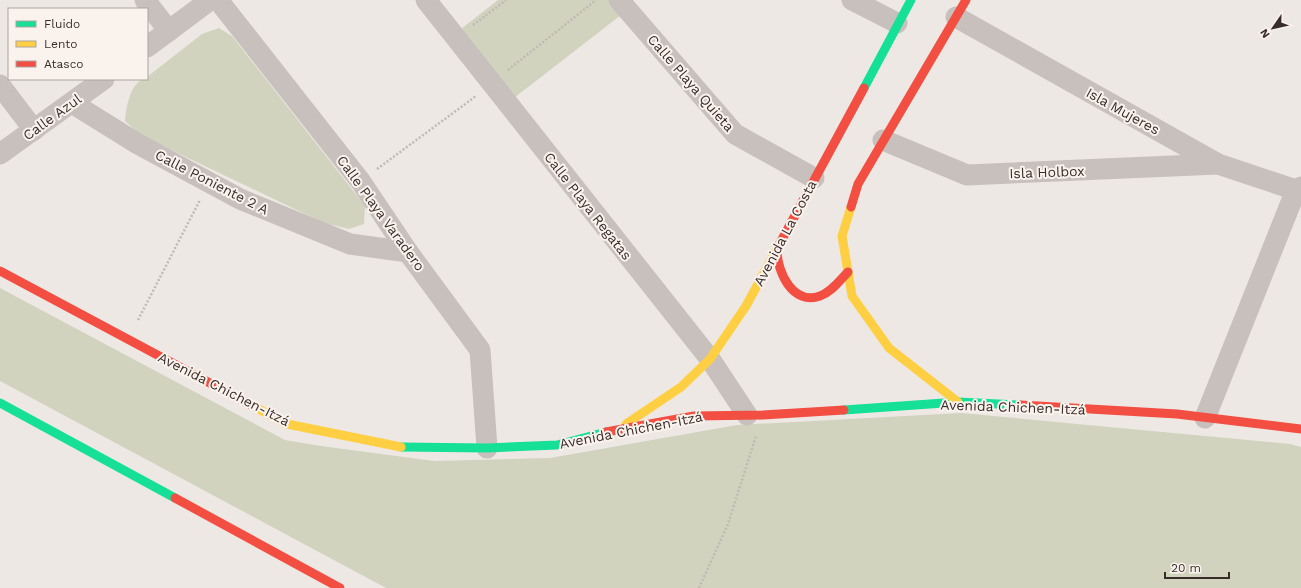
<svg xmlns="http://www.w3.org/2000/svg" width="1301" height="588" font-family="'Work Sans',sans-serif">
<rect width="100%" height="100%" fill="#eee8e4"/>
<!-- green -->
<g fill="#d1d3be">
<polygon points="498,0 609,0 621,15 514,98 461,29"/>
<path d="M219,28L232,36L365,206L364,224L349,229L324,223L142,136L125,121C126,109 130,79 147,79V77L202,34Z"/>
<polygon points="0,288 285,440 321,446 434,461 550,458 737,425 961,413 1290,444 1301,447 1301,588 386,588 0,381"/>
</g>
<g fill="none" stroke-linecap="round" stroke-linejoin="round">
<!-- path -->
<g stroke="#c0b9b5" stroke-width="2.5" stroke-dasharray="2 2" stroke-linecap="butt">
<polyline points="473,25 506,0"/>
<polyline points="508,70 596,0"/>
<polyline points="377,169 476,96"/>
<polyline points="138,320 200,200"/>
<polyline points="699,588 728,524 756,436"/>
</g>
<!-- street -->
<g stroke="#c8c0bc" stroke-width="21">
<polyline points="145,0 169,31"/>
<polyline points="218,0 361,182 408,252 480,350 487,448"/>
<polyline points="426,0 710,359 747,415"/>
<polyline points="619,0 735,134 814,178"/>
<polyline points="852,0 897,23"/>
<polyline points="956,17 1218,164 1296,190"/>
<polyline points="147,47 210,0"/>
<polyline points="0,85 34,130"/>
<polyline points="72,103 138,144 240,199 350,244 408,252"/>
<polyline points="883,140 967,175 1218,164"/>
<polyline points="0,154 104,79"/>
<polyline points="1205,418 1296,190 1301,187"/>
</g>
<!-- fast -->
<g stroke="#16e098" stroke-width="9">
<polyline points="864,88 911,0"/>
<polyline points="0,403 175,498"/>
<polyline points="844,410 958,402 1020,405"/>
<polyline points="401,447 487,448 557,445 606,432"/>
</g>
<!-- slow -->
<g stroke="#ffcf43" stroke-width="9">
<polyline points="851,207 842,236 852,296 889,348 958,402"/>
<polyline points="251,405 287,424 401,447"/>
<polyline points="626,424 681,387 710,359 746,306 779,245"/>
</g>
<!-- jam -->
<g stroke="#f24e42" stroke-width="9">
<polyline points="851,207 858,184 966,0"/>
<polyline points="779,245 864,88"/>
<path d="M777,250C777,272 793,306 820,296C832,292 840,280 848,272"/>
<polyline points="0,271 251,405"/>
<polyline points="1020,405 1177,414 1301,429"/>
<polyline points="606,432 694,416 763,415 844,410"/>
<polyline points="175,498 340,588"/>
</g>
</g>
<g text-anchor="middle" stroke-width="4" stroke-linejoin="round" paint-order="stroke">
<!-- street labels -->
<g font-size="14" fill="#392d2a" stroke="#faf2ec">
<text transform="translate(691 83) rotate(49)" y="5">Calle Playa Quieta</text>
<text transform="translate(1123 111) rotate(29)" y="5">Isla Mujeres</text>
<text transform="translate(52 117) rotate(-36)" y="5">Calle Azul</text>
<text transform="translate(1047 172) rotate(-2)" y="5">Isla Holbox</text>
<text transform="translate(212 182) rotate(27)" y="5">Calle Poniente 2 A</text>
<text transform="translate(588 206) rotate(52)" y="5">Calle Playa Regatas</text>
<text transform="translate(381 213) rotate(54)" y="5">Calle Playa Varadero</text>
<text transform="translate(785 233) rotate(-62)" y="5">Avenida La Costa</text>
<text transform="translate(224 389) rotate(27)" y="5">Avenida Chichen-Itzá</text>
<text transform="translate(1013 407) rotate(2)" y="5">Avenida Chichen-Itzá</text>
<text transform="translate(631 430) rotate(-11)" y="5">Avenida Chichen-Itzá</text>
</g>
</g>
<!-- legend -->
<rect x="8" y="8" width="140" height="72" fill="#faf2ec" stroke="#ada39e"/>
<rect x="16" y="21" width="20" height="6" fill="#16e098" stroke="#ada39e"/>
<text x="44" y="28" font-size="12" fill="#392d2a">Fluido</text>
<rect x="16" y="41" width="20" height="6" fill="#ffcf43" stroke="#ada39e"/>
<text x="44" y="48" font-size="12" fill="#392d2a">Lento</text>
<rect x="16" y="61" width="20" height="6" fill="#f24e42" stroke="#ada39e"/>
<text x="44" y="68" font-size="12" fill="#392d2a">Atasco</text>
<!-- north arrow -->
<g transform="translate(1273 28) rotate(236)" stroke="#faf2ec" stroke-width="3" paint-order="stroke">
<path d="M0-3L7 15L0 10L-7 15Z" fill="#392d2a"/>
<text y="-6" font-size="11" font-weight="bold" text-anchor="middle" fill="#392d2a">N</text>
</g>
<!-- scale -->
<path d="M1165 572v6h64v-6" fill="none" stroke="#392d2a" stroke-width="2"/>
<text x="1171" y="572" font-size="12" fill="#392d2a" stroke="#faf2ec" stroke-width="3" paint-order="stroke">20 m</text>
</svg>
